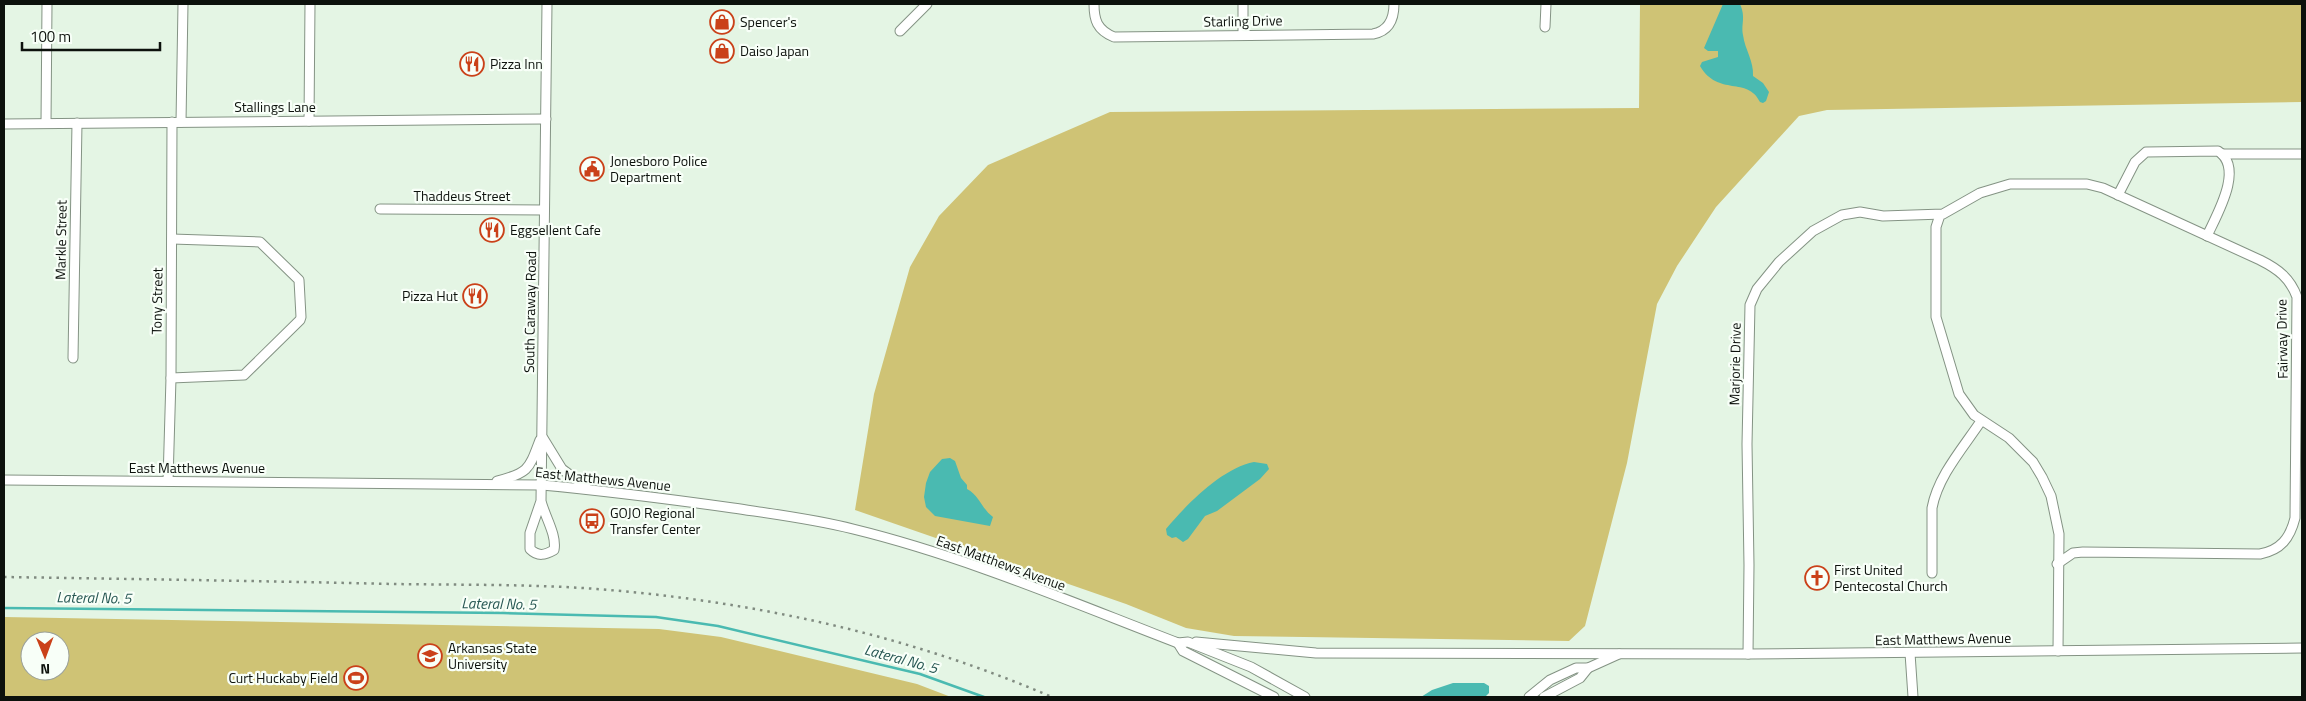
<svg xmlns="http://www.w3.org/2000/svg" width="2306" height="701" font-family="'Titillium Web',sans-serif">
<rect width="100%" height="100%" fill="#e4f5e4"/>
<!-- green -->
<g fill="#cfc375" fill-rule="evenodd">
<polygon points="1640,4 2302,4 2302,102 1827,110 1799,116 1716,207 1677,266 1657,304 1627,463 1585,626 1569,641 1234,636 1186,628 1126,604 855,510 874,394 910,267 939,216 988,165 1110,112 1639,108"/>
<path d="M4,617L659,629L721,637L917,684L951,697H4ZM30,641H60V671H30Z"/>
</g>
<!-- water -->
<g fill="#4abab1">
<path d="M1723,4H1740C1746,18 1741,23 1743,35C1745,50 1754,61 1753,76L1763,83L1769,92L1766,101L1763,103L1760,102C1748,76 1718,97 1700,66L1702,62L1718,57V51H1708L1704,48Z"/>
<path d="M950,458L955,461L961,478L967,485V489C980,496 981,508 993,517L990,526L935,516L926,507L924,497L926,483L930,472L942,459Z"/>
<path d="M1254,462L1267,464L1269,469L1260,479L1217,511L1205,516L1188,539L1183,542L1176,537L1172,538L1167,535L1166,529C1186,505 1222,468 1254,462Z"/>
<polygon points="1453,683 1484,683 1489,686 1489,693 1485,697 1421,697 1432,690"/>
</g>
<g fill="none" stroke-linecap="round" stroke-linejoin="round">
<!-- stream -->
<polyline stroke="#4abab1" stroke-width="2.5" points="4,608 503,613 656,617 718,626 920,674 984,697"/>
<!-- minor casing -->
<g stroke="#849384" stroke-width="11">
<g id="minor">
<path d="M1094,4C1094,20 1097,30 1114,37L1373,34C1389,31 1394,19 1394,4"/>
<polyline points="1545,27 1546,4"/>
<polyline points="900,31 927,4"/>
<polyline points="1243,35 1243,4"/>
<polyline points="309,121 310,4"/>
<polyline points="181,122 183,4"/>
<polyline points="46,123 47,4"/>
<polyline points="4,124 546,119"/>
<polyline points="2222,154 2302,154"/>
<path d="M2118,195L2135,162L2146,152L2218,151C2245,168 2216,216 2207,236"/>
<polyline points="380,209 544,210"/>
<polyline points="1940,215 1936,227 1936,317 1959,394 1974,415 2009,438 2033,462 2042,477 2051,496 2059,534 2058,651"/>
<polyline points="73,358 77,123"/>
<polyline points="171,378 244,375 300,320 301,317 299,280 260,242 172,239"/>
<polyline points="543,438 562,469 586,487"/>
<path d="M4,480L542,485C606,491 669,499 733,508C773,514 814,519 853,529C964,556 1071,602 1178,643L1188,642L1251,667L1305,697"/>
<polyline points="168,481 171,378 172,122"/>
<path d="M497,481C529,473 529,469 540,440"/>
<path d="M541,501L530,533V549C538,557 545,555 554,550C557,535 545,517 541,501L547,4"/>
<path d="M1932,573V508C1938,476 1963,448 1981,421"/>
<polyline points="1196,642 1316,653 1748,654 2302,648"/>
<polyline points="1178,643 1183,651 1274,697"/>
<polyline points="1910,653 1913,697"/>
<path d="M1748,654L1749,565L1747,444L1750,305L1757,289L1779,262L1813,231L1842,215L1860,212L1883,216L1943,214L1980,193L2010,184H2087L2103,188L2260,260C2278,269 2290,278 2297,297L2295,518C2290,538 2281,550 2260,554L2083,552L2073,553L2057,564"/>
<polyline points="1529,697 1550,680 1576,668 1588,668 1619,654"/>
<polyline points="1544,697 1580,678 1588,668"/>
</g>
</g>
<!-- minor -->
<use href="#minor" stroke="#fff" stroke-width="9"/>
<!-- rail -->
<path stroke="#808b80" stroke-width="2.5" stroke-dasharray="2.5 5" stroke-linecap="butt" d="M4,577C134,579 264,581 394,584C461,585 530,584 597,589C753,601 908,635 1052,697"/>
</g>
<!-- icons -->
<defs>
<g id="shop-ring" transform="scale(1.25)"><circle r="9.5" fill="#f8fff8" stroke="#ca4119" stroke-width="1.5"/><path d="M-5-2.5h2.3a2.7 3.5 0 0 1 5.4 0H5L5.5 6h-11ZM-1.5-2.5h3a1.5 2.3 0 0 0-3 0Z" fill="#ca4119"/></g>
<g id="restaurant-ring" transform="scale(1.25)"><circle r="9.5" fill="#f8fff8" stroke="#ca4119" stroke-width="1.5"/><path d="M-5-6h1v4h1v-4h1v4h1v-4h1v5L-1.5 .5V6h-2V.5L-5-1ZM5-6V6H3V1.5H1.5Q1.5-4 5-6Z" fill="#ca4119"/></g>
<g id="civic-ring" transform="scale(1.25)"><circle r="9.5" fill="#f8fff8" stroke="#ca4119" stroke-width="1.5"/><path d="M-.6-6.5H3V-4.5H.6V-3L4-1V1h2V6H-6V1h2V-1L-.6-3ZM-1.2 2.5V6h2.4V2.5Z" fill="#ca4119"/></g>
<g id="bus-ring" transform="scale(1.25)"><circle r="9.5" fill="#f8fff8" stroke="#ca4119" stroke-width="1.5"/><path d="M-5-6H5V4H4V6H2V4H-2V6H-4V4H-5ZM-3.5-4V0h7V-4ZM-3.5 1.2v1.5H-2V1.2ZM2 1.2v1.5H3.5V1.2Z" fill="#ca4119"/></g>
<g id="church-ring" transform="scale(1.25)"><circle r="9.5" fill="#f8fff8" stroke="#ca4119" stroke-width="1.5"/><path d="M-1.2-6h2.4v3.5h3.3v2.4h-3.3V6h-2.4V-.1h-3.3v-2.4h3.3Z" fill="#ca4119"/></g>
<g id="university-ring" transform="scale(1.25)"><circle r="9.5" fill="#f8fff8" stroke="#ca4119" stroke-width="1.5"/><path d="M0-5L7-2L0 1L-7-2ZM-4 1L0 2.5L4 1V4Q0 6-4 4Z" fill="#ca4119"/></g>
<g id="stadium-ring" transform="scale(1.25)"><circle r="9.5" fill="#f8fff8" stroke="#ca4119" stroke-width="1.5"/><path d="M0-5a6.5 5 0 1 0 0 10a6.5 5 0 1 0 0-10ZM-3.5-1.8h7v3.6h-7Z" fill="#ca4119"/></g>
</defs>
<g fill-rule="evenodd">
<use href="#shop-ring" x="722" y="22"/>
<use href="#shop-ring" x="722" y="51"/>
<use href="#restaurant-ring" x="472" y="64"/>
<use href="#civic-ring" x="592" y="169"/>
<use href="#restaurant-ring" x="492" y="230"/>
<use href="#restaurant-ring" x="475" y="296"/>
<use href="#bus-ring" x="592" y="521"/>
<use href="#church-ring" x="1817" y="578"/>
<use href="#university-ring" x="430" y="656"/>
<use href="#stadium-ring" x="356" y="678"/>
</g>
<g text-anchor="middle" stroke-width="4.5" stroke-linejoin="round" paint-order="stroke">
<!-- street labels -->
<g font-size="14" fill="#0c110c" stroke="#f8fff8">
<text transform="translate(1243 21) rotate(-1)" y="5">Starling Drive</text>
<text x="275" y="112">Stallings Lane</text>
<text x="462" y="201">Thaddeus Street</text>
<text transform="translate(61 240) rotate(-89)" y="5">Markle Street</text>
<text transform="translate(157 301) rotate(-89)" y="5">Tony Street</text>
<text transform="translate(530 312) rotate(-89)" y="5">South Caraway Road</text>
<text transform="translate(2282 339) rotate(-91)" y="5">Fairway Drive</text>
<text transform="translate(1735 364) rotate(-89)" y="5">Marjorie Drive</text>
<text x="197" y="473">East Matthews Avenue</text>
<text transform="translate(603 479) rotate(6)" y="5">East Matthews Avenue</text>
<text transform="translate(1001 563) rotate(20)" y="5">East Matthews Avenue</text>
<text transform="translate(1943 639) rotate(-1)" y="5">East Matthews Avenue</text>
</g>
<!-- poi labels -->
<g font-size="14" fill="#0c110c" stroke="#f8fff8" text-anchor="start">
<text x="740" y="27">Spencer's</text>
<text x="740" y="56">Daiso Japan</text>
<text x="490" y="69">Pizza Inn</text>
<text x="610" y="166">Jonesboro Police<tspan x="610" dy="16">Department</tspan></text>
<text x="510" y="235">Eggsellent Cafe</text>
<text x="458" y="301" text-anchor="end">Pizza Hut</text>
<text x="610" y="518">GOJO Regional<tspan x="610" dy="16">Transfer Center</tspan></text>
<text x="1834" y="575">First United<tspan x="1834" dy="16">Pentecostal Church</tspan></text>
<text x="448" y="653">Arkansas State<tspan x="448" dy="16">University</tspan></text>
<text x="338" y="683" text-anchor="end">Curt Huckaby Field</text>
</g>
<!-- water labels -->
<g font-size="15" font-style="italic" fill="#275753" stroke="#f8fff8">
<text transform="translate(94 598) rotate(1)" y="5">Lateral No. 5</text>
<text transform="translate(499 604) rotate(1)" y="5">Lateral No. 5</text>
<text transform="translate(901 659) rotate(15)" y="5">Lateral No. 5</text>
</g>
</g>
<!-- border -->
<rect width="2306" height="701" fill="none" stroke="#0c110c" stroke-width="10"/>
<!-- north arrow -->
<g transform="translate(45 656) rotate(179)"><circle r="24" fill="#f8fff8" stroke="#9aa09a"/>
<path d="M0-4L9 19L0 12L-9 19Z" fill="#ca4119"/>
<text y="-8" font-size="14" font-weight="bold" text-anchor="middle" fill="#0c110c">N</text>
</g>
<!-- scale -->
<path d="M22 42v8h138v-8" fill="none" stroke="#0c110c" stroke-width="2.5"/>
<text x="30" y="42" font-size="15" fill="#0c110c" stroke="#f8fff8" stroke-width="4" paint-order="stroke">100 m</text>
</svg>
